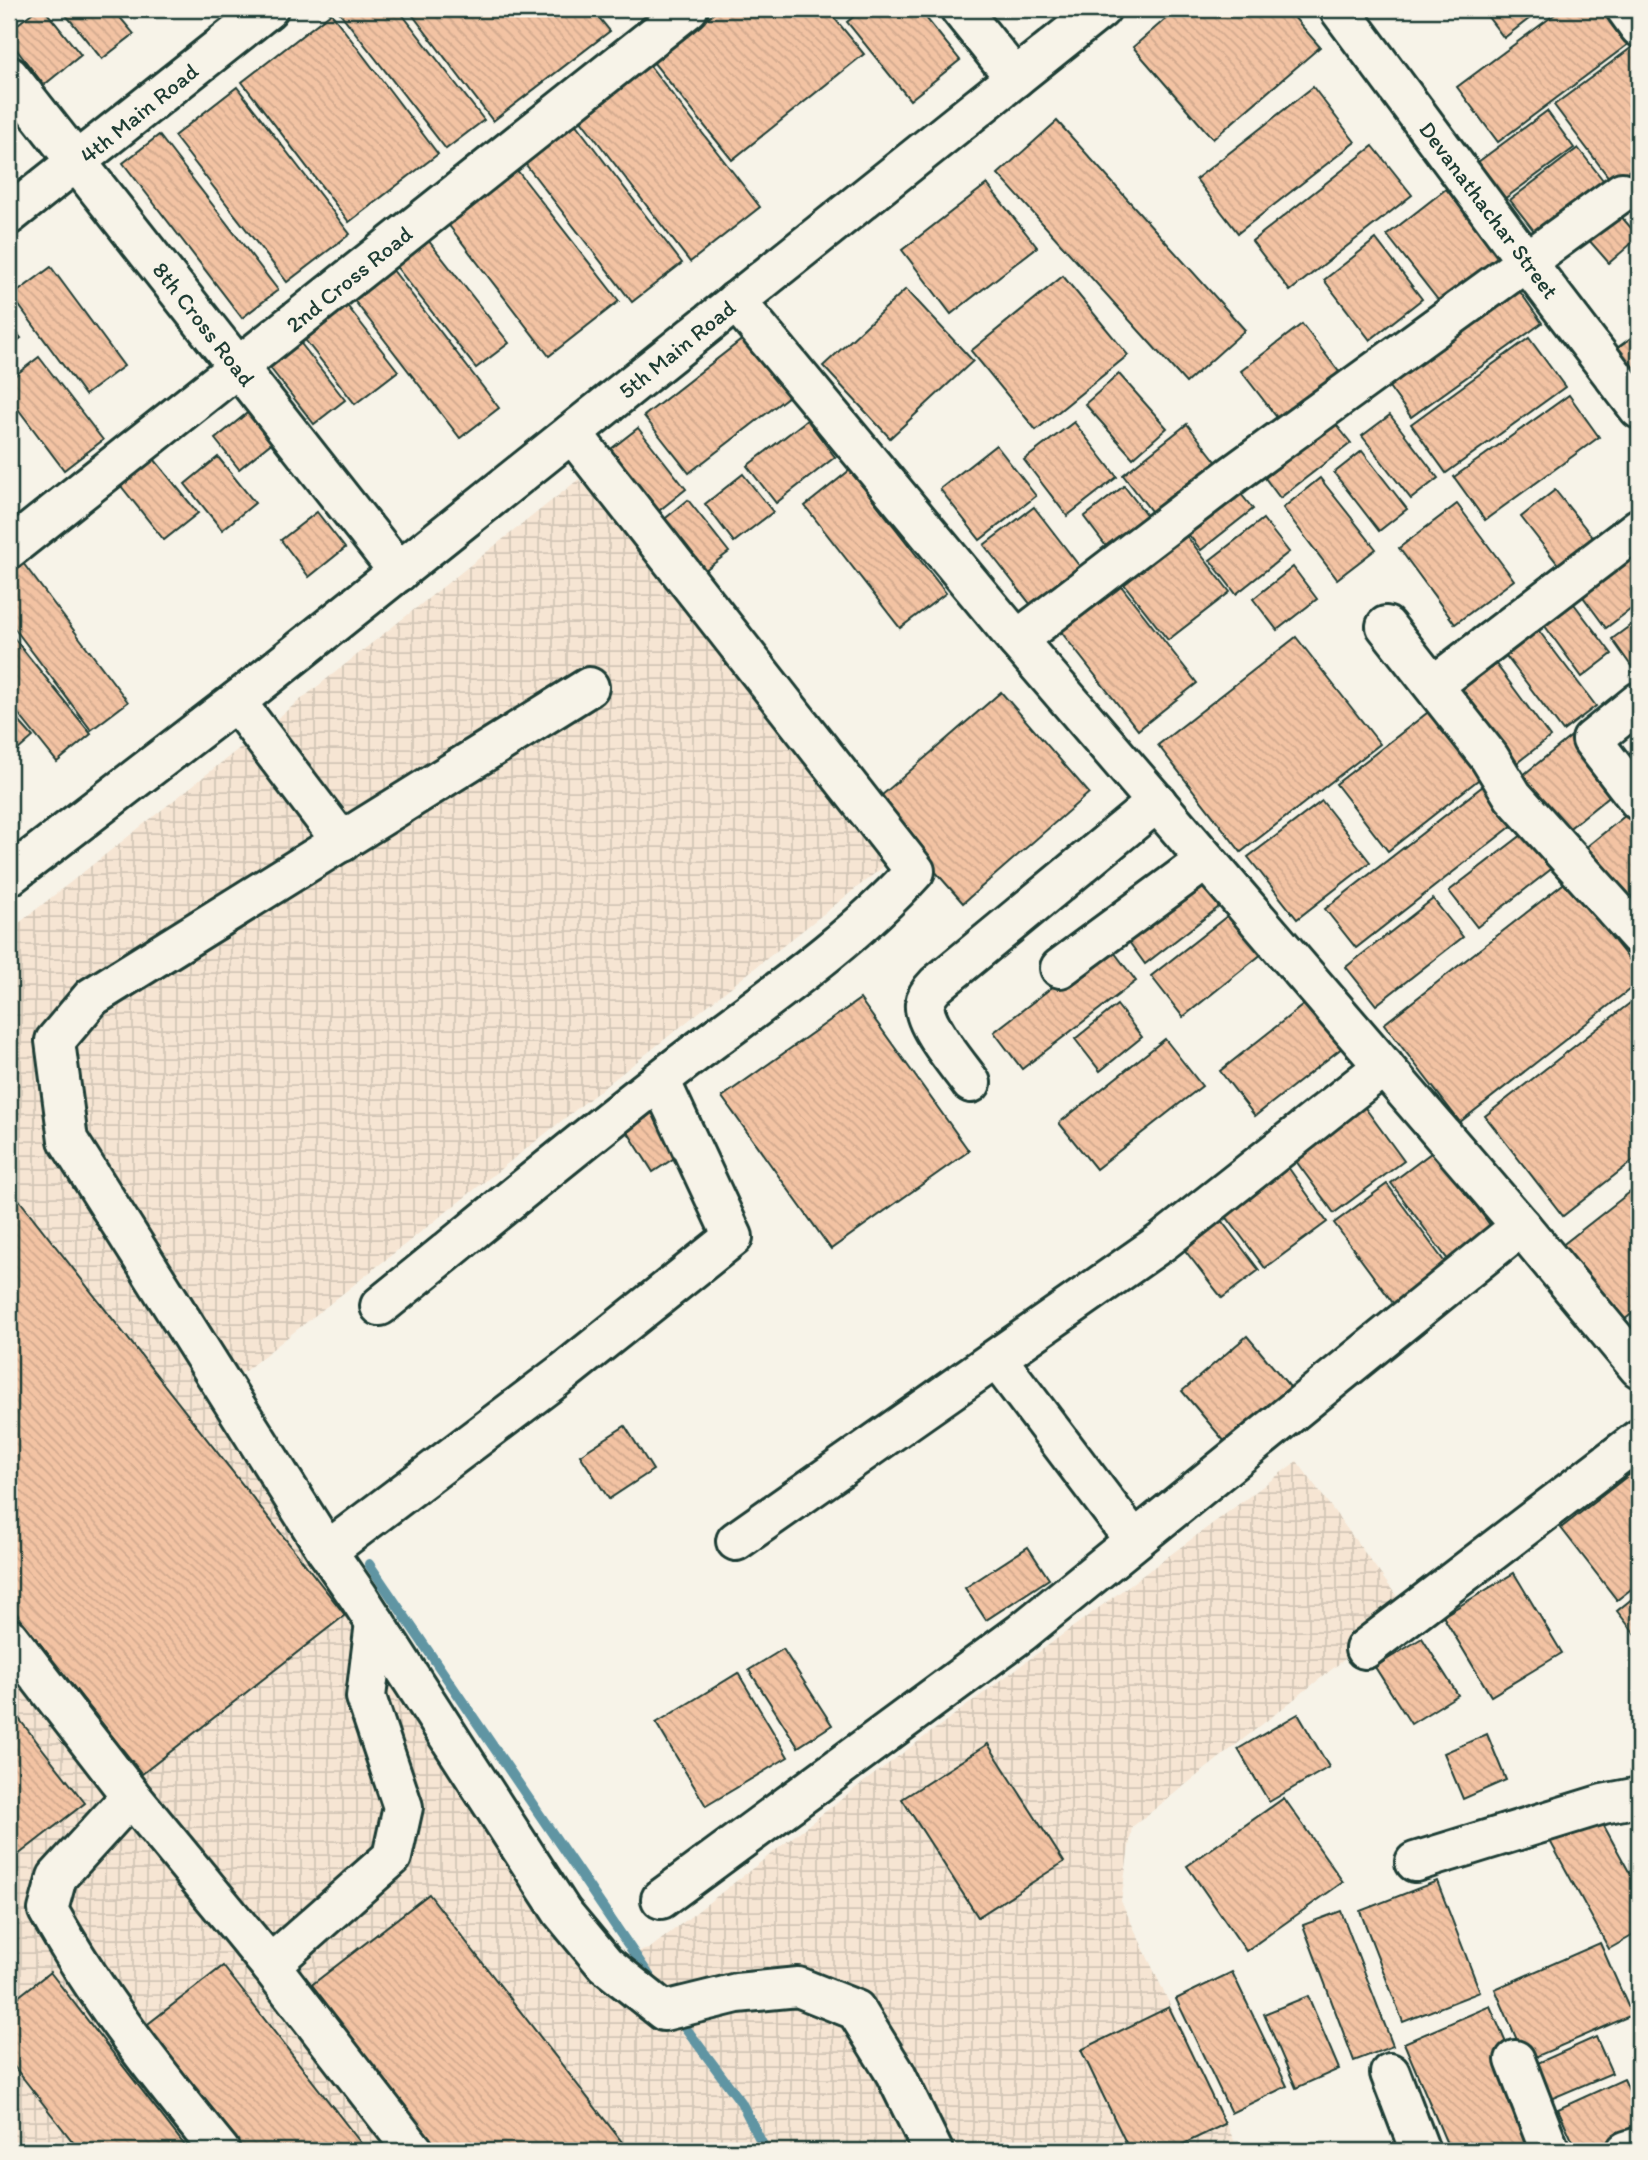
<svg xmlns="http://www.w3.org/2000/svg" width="1648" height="2160" font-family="Itim,sans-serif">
<defs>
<pattern id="industrial-grid" width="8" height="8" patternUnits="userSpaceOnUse" patternTransform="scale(1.75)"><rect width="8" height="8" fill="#f6e5d3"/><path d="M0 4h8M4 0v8" fill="none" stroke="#d2c5b6"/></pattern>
<pattern id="building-back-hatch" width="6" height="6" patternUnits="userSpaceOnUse" patternTransform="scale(1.75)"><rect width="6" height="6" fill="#f3c3a3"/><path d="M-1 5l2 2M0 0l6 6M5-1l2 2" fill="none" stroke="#d0a88d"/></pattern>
</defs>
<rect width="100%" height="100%" fill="#f7f3e8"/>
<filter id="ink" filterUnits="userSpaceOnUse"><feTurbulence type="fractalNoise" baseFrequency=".0143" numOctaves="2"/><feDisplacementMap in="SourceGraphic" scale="14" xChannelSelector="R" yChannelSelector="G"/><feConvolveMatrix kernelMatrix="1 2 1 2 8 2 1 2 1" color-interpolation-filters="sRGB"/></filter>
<g filter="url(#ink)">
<!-- industrial -->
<polygon fill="url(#industrial-grid)" points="579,479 907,848 232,1381 606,1959 649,1949 857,1787 1297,1461 1407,1610 1132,1827 1121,1901 1239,2151 9,2151 9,931"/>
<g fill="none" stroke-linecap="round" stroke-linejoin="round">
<!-- stream -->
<g stroke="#6095a3" stroke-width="10">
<polyline points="369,1564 655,1984"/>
<polyline points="676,2015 741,2102 766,2151"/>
</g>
</g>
<!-- building -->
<g fill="url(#building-back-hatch)" stroke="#1f3d34" stroke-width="2">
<polygon points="37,9 44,9 81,55 44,85 9,40 9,31"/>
<polygon points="61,9 113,9 134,34 102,59"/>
<polygon points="337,9 398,9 484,120 446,149"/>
<polygon points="408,9 592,9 610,31 493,121"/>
<polygon points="719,9 827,9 864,54 732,160 653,62"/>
<polygon points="863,9 919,9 960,60 910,100 847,22"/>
<polygon points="1177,9 1287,9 1320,47 1213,139 1133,47"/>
<polygon points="1482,9 1542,9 1504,38"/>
<polygon points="1562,9 1600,9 1627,45 1498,142 1457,87"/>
<polygon points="331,13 438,154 349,222 242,82"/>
<polygon points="1639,42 1639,163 1613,183 1554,105"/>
<polygon points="647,62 760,207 690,262 577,115"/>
<polygon points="237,87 350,234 287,282 174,136"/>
<polygon points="1313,87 1355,142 1238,233 1196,179"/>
<polygon points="1547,111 1574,148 1504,199 1478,162"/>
<polygon points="571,118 682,263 632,302 520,157"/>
<polygon points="1057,121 1245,330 1186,383 998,174"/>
<polygon points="159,135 278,290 242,318 123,163"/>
<polygon points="1373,146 1412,195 1290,291 1252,241"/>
<polygon points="1578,148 1610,189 1542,241 1510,200"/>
<polygon points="513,165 619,301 549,356 444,219"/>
<polygon points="987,184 1037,247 951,314 902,250"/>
<polygon points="1446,189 1501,258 1442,305 1387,235"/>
<polygon points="1611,205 1639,237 1609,263 1581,231"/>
<polygon points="1376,239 1422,299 1370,340 1324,280"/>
<polygon points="428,240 509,343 476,368 395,265"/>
<polygon points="389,265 499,408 460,438 350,295"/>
<polygon points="51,267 124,366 85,395 12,296"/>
<polygon points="1063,276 1128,355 1036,430 971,351"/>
<polygon points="1516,286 1542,323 1411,417 1384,380"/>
<polygon points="906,289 973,361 890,438 823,366"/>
<polygon points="342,299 398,371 355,404 299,332"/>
<polygon points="9,323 21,338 9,347"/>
<polygon points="1302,324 1343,377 1282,424 1241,371"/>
<polygon points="1639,332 1639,379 1617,348"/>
<polygon points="295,336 345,400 314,424 264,360"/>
<polygon points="744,338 789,396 689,473 644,416"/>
<polygon points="1529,338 1565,387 1446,473 1411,424"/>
<polygon points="39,357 103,440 64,470 9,397 9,380"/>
<polygon points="1119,374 1167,428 1133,458 1085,404"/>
<polygon points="1569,395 1599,437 1485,520 1454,477"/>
<polygon points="251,410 275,440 239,469 215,439"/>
<polygon points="1390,415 1438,478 1411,499 1362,436"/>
<polygon points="807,420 835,457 776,503 747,466"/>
<polygon points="1074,422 1117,477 1067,516 1024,460"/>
<polygon points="1335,423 1351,443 1280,498 1265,478"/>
<polygon points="1187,424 1222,469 1158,520 1123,475"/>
<polygon points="638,428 686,489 650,518 602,456"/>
<polygon points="996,445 1036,496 980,540 940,489"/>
<polygon points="1362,451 1407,509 1379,531 1334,473"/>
<polygon points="150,454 198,513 164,540 117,481"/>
<polygon points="218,457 255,503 222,530 185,484"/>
<polygon points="850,470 946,593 900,628 805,506"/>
<polygon points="743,474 773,512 734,542 705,504"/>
<polygon points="1320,478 1376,549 1337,579 1283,508"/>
<polygon points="1124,486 1152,522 1112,554 1084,517"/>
<polygon points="1237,489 1253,509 1201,550 1185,530"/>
<polygon points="1555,490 1599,545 1564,572 1521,517"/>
<polygon points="688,500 729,552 701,573 661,522"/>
<polygon points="1457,504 1514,580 1455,624 1399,548"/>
<polygon points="1034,507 1084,572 1035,610 984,545"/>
<polygon points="317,512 345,548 309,577 281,540"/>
<polygon points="1263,519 1289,552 1236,594 1210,560"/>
<polygon points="1182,530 1230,592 1168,640 1120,579"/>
<polygon points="1639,544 1639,603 1606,628 1578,590"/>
<polygon points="23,563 128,702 91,730 9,621 9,573"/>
<polygon points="1293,567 1317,599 1277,630 1253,599"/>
<polygon points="1111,573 1197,683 1138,730 1051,619"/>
<polygon points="1571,600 1612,654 1582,677 1542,622"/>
<polygon points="1639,619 1639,677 1612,639"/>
<polygon points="1536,627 1596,706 1563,731 1503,652"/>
<polygon points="9,632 91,734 57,762 9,702"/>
<polygon points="1296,637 1380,744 1241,852 1158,745"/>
<polygon points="1496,664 1550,737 1508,770 1452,696"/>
<polygon points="1001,692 1089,793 963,903 874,802"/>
<polygon points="1436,706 1488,772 1388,851 1336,784"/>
<polygon points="9,710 33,737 9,758"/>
<polygon points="1574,734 1618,789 1561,835 1517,780"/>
<polygon points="1639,747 1639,773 1627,756"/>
<polygon points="1492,779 1522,818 1356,948 1325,909"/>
<polygon points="1322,801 1370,862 1297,919 1248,857"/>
<polygon points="1631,811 1639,821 1639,903 1627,913 1579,853"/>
<polygon points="1531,828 1559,863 1477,927 1449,891"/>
<polygon points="1198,879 1219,907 1145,964 1124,935"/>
<polygon points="1567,881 1639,972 1639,982 1460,1122 1384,1024"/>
<polygon points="1433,899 1463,937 1376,1005 1346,967"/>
<polygon points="1231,913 1263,953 1183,1017 1151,976"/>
<polygon points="1108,944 1136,981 1022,1069 994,1032"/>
<polygon points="1639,996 1639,1156 1563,1216 1485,1116"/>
<polygon points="860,999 969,1151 831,1249 722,1097"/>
<polygon points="1307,1002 1343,1047 1255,1116 1220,1071"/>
<polygon points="1117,1005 1142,1037 1100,1071 1075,1039"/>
<polygon points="1165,1039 1202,1086 1096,1169 1059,1123"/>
<polygon points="657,1100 688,1149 653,1172 622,1123"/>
<polygon points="1363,1105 1404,1161 1334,1213 1293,1157"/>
<polygon points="1435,1150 1501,1240 1457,1272 1391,1183"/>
<polygon points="1283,1160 1327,1222 1265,1268 1219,1207"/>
<polygon points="1387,1184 1449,1268 1396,1307 1334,1223"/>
<polygon points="1639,1185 1639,1308 1619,1324 1560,1247"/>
<polygon points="9,1187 345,1615 142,1774 9,1604"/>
<polygon points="1217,1215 1259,1270 1222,1298 1180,1244"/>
<polygon points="1247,1336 1290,1387 1225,1442 1182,1391"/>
<polygon points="625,1426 653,1470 609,1499 580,1455"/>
<polygon points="1639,1467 1639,1583 1617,1600 1561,1528"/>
<polygon points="1028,1547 1049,1579 986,1620 965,1588"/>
<polygon points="1514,1573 1562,1653 1491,1696 1443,1616"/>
<polygon points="1639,1593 1639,1639 1617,1611"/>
<polygon points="1422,1638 1458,1695 1411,1724 1375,1667"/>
<polygon points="783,1649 832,1725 798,1747 749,1670"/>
<polygon points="738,1673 788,1757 706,1806 656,1723"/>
<polygon points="9,1706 85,1803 9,1862"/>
<polygon points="1298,1714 1329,1767 1269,1802 1238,1749"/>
<polygon points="1487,1734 1506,1780 1463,1799 1444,1753"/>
<polygon points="988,1744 1064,1862 978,1917 902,1799"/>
<polygon points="1284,1798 1343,1882 1246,1951 1187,1866"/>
<polygon points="1598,1815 1639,1890 1639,1932 1609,1949 1550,1841"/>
<polygon points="1437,1881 1480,1992 1403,2022 1360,1911"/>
<polygon points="429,1894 629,2151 437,2151 309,1987"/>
<polygon points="1341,1911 1393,2046 1354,2061 1303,1925"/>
<polygon points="1600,1943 1632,2015 1526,2061 1495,1989"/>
<polygon points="223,1966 367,2151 240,2151 144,2027"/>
<polygon points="50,1972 189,2151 80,2151 9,2060 9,2004"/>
<polygon points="1232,1972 1287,2086 1231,2113 1176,1999"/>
<polygon points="1308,1996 1339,2069 1296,2088 1264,2014"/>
<polygon points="1490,2006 1510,2052 1535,2140 1509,2151 1450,2151 1404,2043"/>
<polygon points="1169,2007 1225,2124 1169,2151 1130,2151 1081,2050"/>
<polygon points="1596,2037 1612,2073 1546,2101 1531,2066"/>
<polygon points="1639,2069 1639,2088 1632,2072"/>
<polygon points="1624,2079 1639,2113 1639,2130 1594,2151 1577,2151 1558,2109"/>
</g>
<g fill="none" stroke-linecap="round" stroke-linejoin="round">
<!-- minor casing -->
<g stroke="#1f3d34" stroke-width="44">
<g id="minor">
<polyline points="960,9 1015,78"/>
<polyline points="1339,9 1526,261 1639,409"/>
<polyline points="1626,9 1639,27"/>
<polyline points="9,76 399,572"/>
<polyline points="9,215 268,9"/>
<polyline points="736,301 1017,640 1521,1226 1639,1368"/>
<polyline points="9,549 688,9"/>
<polyline points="1386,626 1489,757 1513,796 1639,936"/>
<polyline points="1017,640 1234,474 1622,192"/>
<polyline points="1434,685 1639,528"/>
<polyline points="589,687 92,997 55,1041 68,1140 327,1551 358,1596 562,1912 605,1964 664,2011 737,1993 798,1987 856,2010 895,2073 933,2151"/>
<polyline points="236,702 342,842"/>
<polyline points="1639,702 1592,740 1639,801"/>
<polyline points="1060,968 1206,860"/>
<path d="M971,1083C959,1066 922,1023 925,1004C926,996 931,990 936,985L1157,802"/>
<path d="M380,1306C479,1226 577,1144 678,1066C759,1004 846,947 915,871L572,433"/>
<polyline points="997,1359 1134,1540"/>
<polyline points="736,1541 1162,1242 1384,1066"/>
<polyline points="327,1551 564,1372 733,1237 660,1080"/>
<polyline points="9,1638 131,1796 270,1965 414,2151"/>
<polyline points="1365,1649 1639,1439"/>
<path d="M131,1796L57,1877L48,1910C96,1997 158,2075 220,2151"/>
<polyline points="1415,1862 1603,1804 1639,1797"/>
<polyline points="661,1899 1021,1633 1521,1226"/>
<polyline points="270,1965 392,1857 403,1807 366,1697 375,1622"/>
<polyline points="1515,2060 1550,2151"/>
<polyline points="1390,2073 1420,2151"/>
<polyline points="1626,2151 1639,2147"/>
</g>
</g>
<!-- major casing -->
<g stroke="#1f3d34" stroke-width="44">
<polyline id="major" points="9,876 252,689 1101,9"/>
</g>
<!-- minor -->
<use href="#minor" stroke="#f7f3e8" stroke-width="38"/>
<!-- major -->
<use href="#major" stroke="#f7f3e8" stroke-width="38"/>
</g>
</g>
<g text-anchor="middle" stroke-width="5" stroke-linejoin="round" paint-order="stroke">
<!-- street labels -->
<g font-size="23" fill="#1f3d34" stroke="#f7f3e8">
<text transform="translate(139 113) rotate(-39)" y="8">4th Main Road</text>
<text transform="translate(1489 210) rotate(53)" y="8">Devanathachar Street</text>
<text transform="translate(349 279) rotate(-39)" y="8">2nd Cross Road</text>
<text transform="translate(204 324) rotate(52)" y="8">8th Cross Road</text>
<text transform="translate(677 349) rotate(-39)" y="8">5th Main Road</text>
</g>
</g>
<!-- margin -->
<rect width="1648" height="2160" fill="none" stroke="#f7f3e8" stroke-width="35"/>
<rect x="18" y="18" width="1613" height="2125" fill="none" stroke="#1f3d34" stroke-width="2.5" filter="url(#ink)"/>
</svg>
